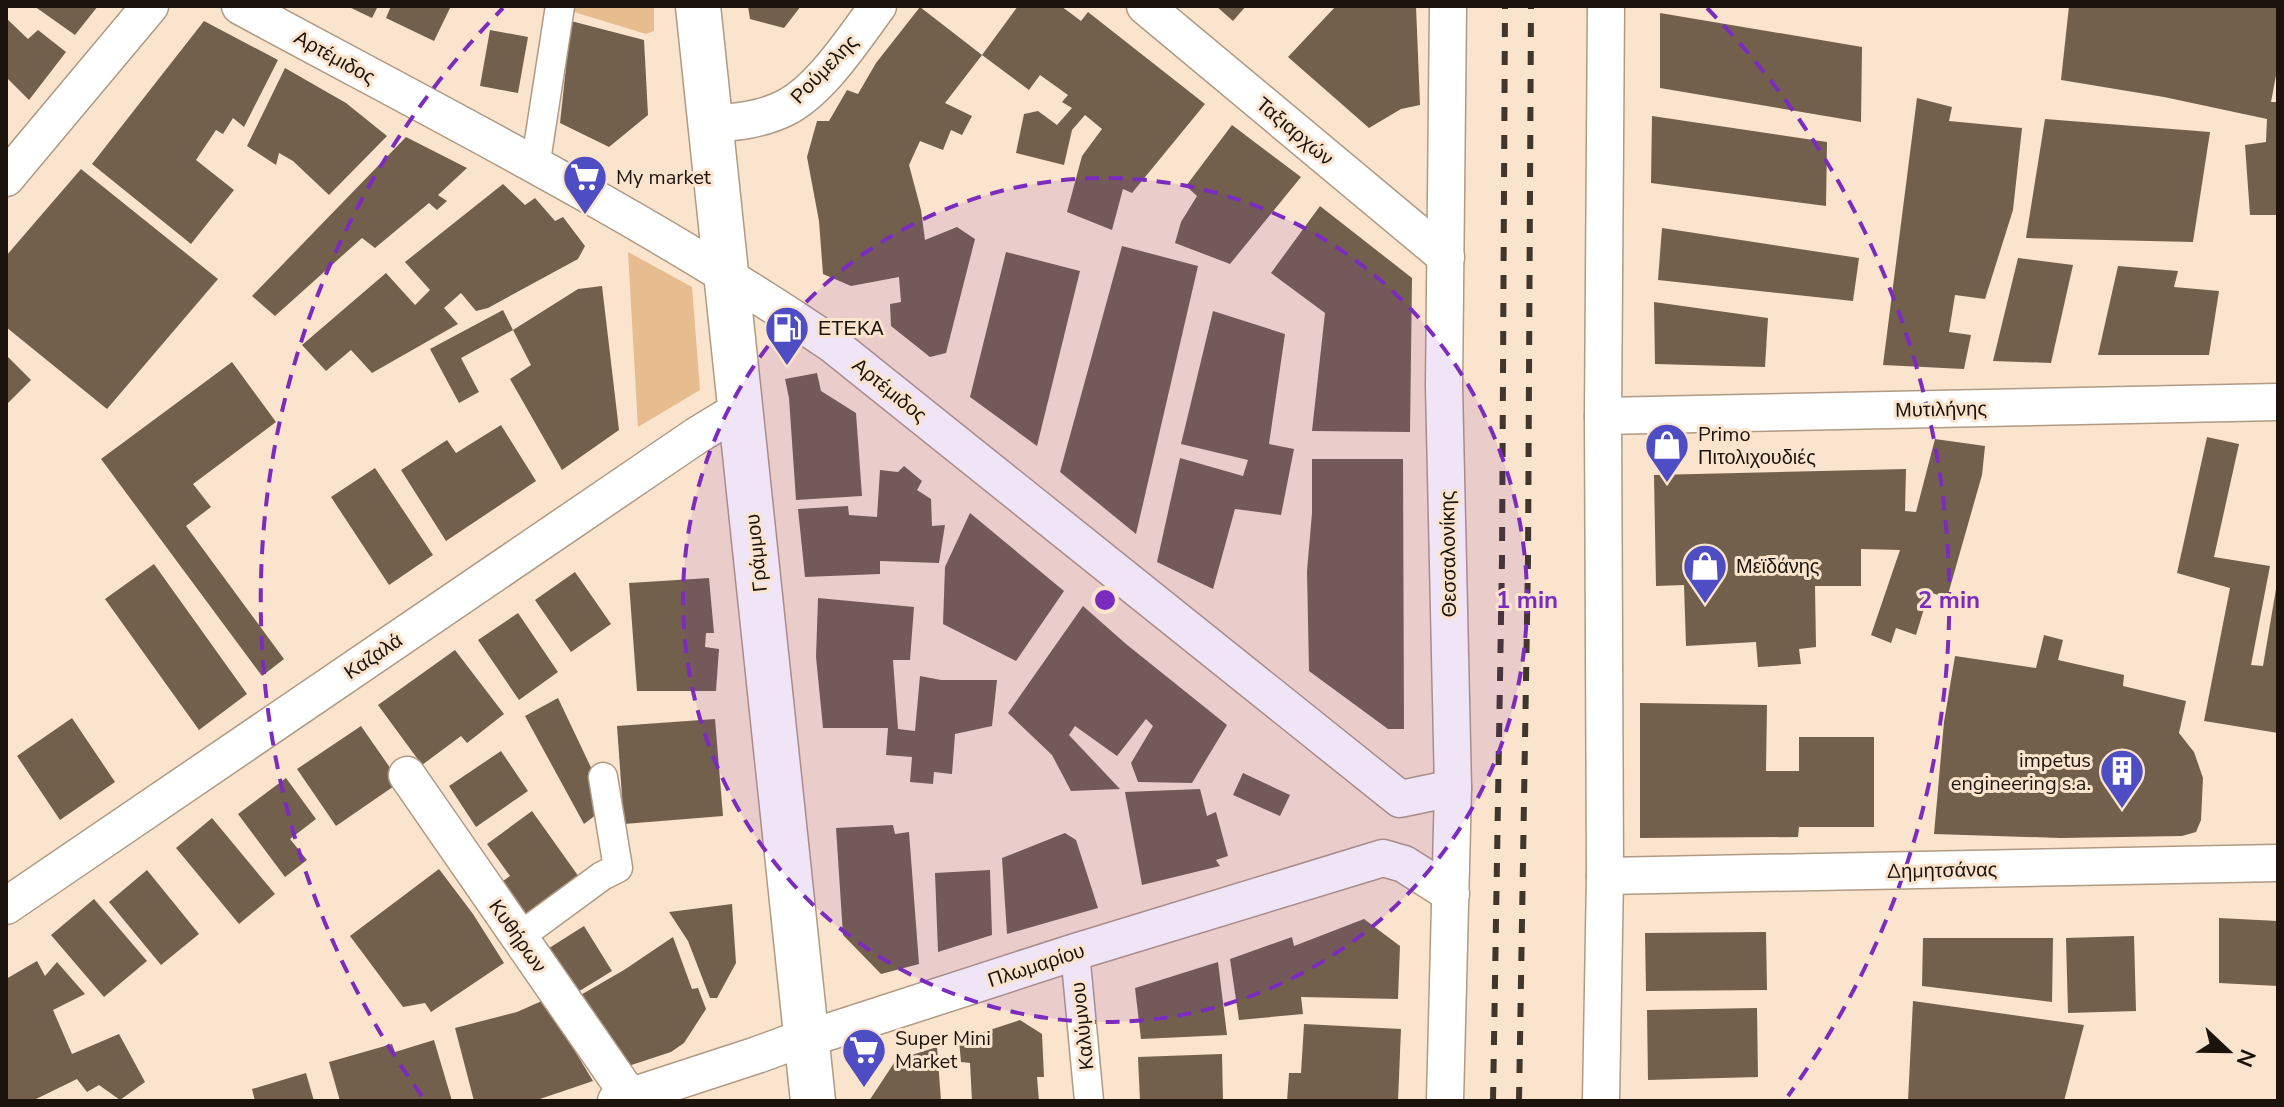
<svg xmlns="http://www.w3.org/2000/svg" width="2284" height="1107" font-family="'Nunito Sans',sans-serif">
<rect width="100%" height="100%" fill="#fae4cd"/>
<!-- green -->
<g fill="#e7bc8e">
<polygon points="573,6 654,6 654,31 646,34 574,12"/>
<polygon points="628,252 692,287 700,390 638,427"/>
</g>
<!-- building -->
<g fill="#73604c">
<polygon points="34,6 98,6 75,35"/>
<polygon points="347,6 378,6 372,18"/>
<polygon points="391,6 451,6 434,41 386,18"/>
<polygon points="748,6 801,6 784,28 750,19"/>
<polygon points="1018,6 1061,6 1081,21 1088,12 1205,104 1132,193 1123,189 1112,230 1067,212 1082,156 1102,129 1085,115 1072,130 1064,165 1016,153 1024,114 1038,111 1057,125 1072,108 1062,102 1068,95 1040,75 1029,90 982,55 945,103 972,116 962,135 951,130 943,150 920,141 909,165 921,210 925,240 957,227 975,239 946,353 930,357 891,326 890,304 901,302 899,277 851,286 823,274 819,221 807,157 817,121 829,121 847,90 858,94 876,63 920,7 982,55"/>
<polygon points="1216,6 1246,6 1233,21"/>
<polygon points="1336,6 1416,6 1420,105 1401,109 1369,128 1288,57"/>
<polygon points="2069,6 2278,6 2278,65 2271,102 2278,102 2278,215 2250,215 2245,145 2266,142 2267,119 2164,97 2061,80"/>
<polygon points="1660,13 1862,47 1861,122 1660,88"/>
<polygon points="6,18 28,39 38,30 66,52 29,100 6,77"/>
<polygon points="204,21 278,60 244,127 233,118 223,134 216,130 196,160 234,190 191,244 92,164"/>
<polygon points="571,21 644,40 648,115 609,147 560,123"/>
<polygon points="490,30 528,37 518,93 480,86"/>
<polygon points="285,68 346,103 387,136 329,195 293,161 279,153 276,165 247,146"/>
<polygon points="1917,98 1952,107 1949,121 2022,128 2013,210 1985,299 1955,295 1949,332 1971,335 1964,369 1883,365"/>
<polygon points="1652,116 1827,142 1826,206 1651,183"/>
<polygon points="2045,119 2210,132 2193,242 2026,238"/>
<polygon points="1232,125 1301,177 1230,264 1175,243 1181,222 1197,196 1186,186"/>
<polygon points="406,137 467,168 438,195 447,201 437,210 429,203 375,248 362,238 275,316 252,296"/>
<polygon points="81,169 218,279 107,409 6,327 6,256"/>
<polygon points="503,184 525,205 535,198 555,221 563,217 585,246 578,259 488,308 476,311 461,293 444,308 458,324 372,373 351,350 326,371 302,345 386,273 415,305 430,290 405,262"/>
<polygon points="1320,206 1412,278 1410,432 1312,431 1325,313 1271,273"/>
<polygon points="1662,228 1859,258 1853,301 1658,280"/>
<polygon points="1122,246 1198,266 1136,534 1060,472"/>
<polygon points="1006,252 1080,271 1037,446 970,397"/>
<polygon points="2018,258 2073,265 2051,363 1993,361"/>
<polygon points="2118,266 2178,271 2174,287 2219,291 2209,355 2098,355"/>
<polygon points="602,286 619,430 562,470 510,379 531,365 513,330 578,289"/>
<polygon points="1654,302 1768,318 1765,367 1655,364"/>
<polygon points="503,310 513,330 461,358 479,392 459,403 430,349"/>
<polygon points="1213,311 1285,334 1269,444 1294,449 1281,515 1235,509 1213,589 1157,562 1180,458 1243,476 1248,460 1181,444"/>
<polygon points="6,355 31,380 6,405"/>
<polygon points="232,362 276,422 193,484 211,507 186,526 284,659 262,676 101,459"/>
<polygon points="817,373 821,391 856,413 862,496 796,500 789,398 785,379"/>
<polygon points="501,425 536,481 446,541 401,470 447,440 456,453"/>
<polygon points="2207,437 2239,444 2214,557 2270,566 2251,665 2263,666 2276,589 2278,589 2278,733 2204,721 2230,588 2177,573"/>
<polygon points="1935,439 1985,446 1982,475 1947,598 1929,592 1916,635 1896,628 1891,643 1871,635 1900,550 1861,549 1861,586 1815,586 1816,647 1799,649 1801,664 1758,667 1756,642 1686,646 1684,585 1656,586 1654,475 1906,469 1905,511 1916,512"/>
<polygon points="1312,459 1403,459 1404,729 1388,729 1309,671 1307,571 1312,513"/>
<polygon points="904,466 922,481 917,490 931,499 932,526 945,525 939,563 880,561 880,574 805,577 798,509 848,506 849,515 877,517 880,470 898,472"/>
<polygon points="375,468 433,555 389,585 331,497"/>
<polygon points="970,513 1064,591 1016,661 943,624 945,567"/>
<polygon points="154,564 247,694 199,730 105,599"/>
<polygon points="575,572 611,624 571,652 535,600"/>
<polygon points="709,578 714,633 706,633 705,647 719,649 716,691 637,691 629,583"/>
<polygon points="818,598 914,607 910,660 893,660 898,729 915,731 920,676 941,680 997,680 992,726 955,734 952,774 934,772 933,784 910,782 912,757 886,755 888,728 823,728 816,657"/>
<polygon points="1083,606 1126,644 1227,725 1192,783 1138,782 1131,763 1153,726 1146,719 1117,756 1075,726 1069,735 1120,789 1071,791 1052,755 1008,713"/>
<polygon points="518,613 558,672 519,700 478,640"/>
<polygon points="2044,635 2063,640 2058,660 2124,675 2123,686 2186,701 2179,733 2194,752 2203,778 2201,820 2196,832 2182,836 2060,838 1934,834 1944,722 1955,656 2036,668"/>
<polygon points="455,650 504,714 467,743 461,736 422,765 378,705"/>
<polygon points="558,698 605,797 597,814 584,824 525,716"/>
<polygon points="1640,703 1767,705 1766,771 1799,771 1799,737 1874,737 1874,827 1799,827 1798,837 1640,838"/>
<polygon points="72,718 115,782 60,820 17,756"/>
<polygon points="715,719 723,816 624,824 617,726"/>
<polygon points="361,726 400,782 336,826 297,769"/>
<polygon points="501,751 528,791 476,827 449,786"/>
<polygon points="1243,773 1290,795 1280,816 1233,795"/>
<polygon points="286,778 316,819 290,839 307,860 285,877 238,814"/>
<polygon points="1200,789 1207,816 1216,812 1228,856 1216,860 1220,866 1142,885 1125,792"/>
<polygon points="532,811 584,884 531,921 503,881 510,876 487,844"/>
<polygon points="212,818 275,894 239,924 176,848"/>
<polygon points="893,825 895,834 909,832 919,964 881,974 843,935 836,828"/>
<polygon points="1065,833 1076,840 1098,908 1007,934 1002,858"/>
<polygon points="439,869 473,914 504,963 431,1012 425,1003 403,1007 350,936"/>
<polygon points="147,870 199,934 161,965 109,902"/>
<polygon points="990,870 992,935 938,952 935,873"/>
<polygon points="94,899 147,961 104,997 51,935"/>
<polygon points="732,904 736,963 717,998 710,998 688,941 669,912"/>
<polygon points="2219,918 2278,921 2278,986 2219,983"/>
<polygon points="1364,919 1400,946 1398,999 1301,997 1303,1014 1239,1020 1230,959 1292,937 1294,946"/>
<polygon points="584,926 612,971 573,995 546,950"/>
<polygon points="1766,932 1767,990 1646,991 1645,933"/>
<polygon points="2134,936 2136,1011 2068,1013 2066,938"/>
<polygon points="673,937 692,989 698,988 706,1009 684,1043 671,1052 616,1070 572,1000 624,970"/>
<polygon points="1923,938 2053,938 2052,1002 1922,986"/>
<polygon points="37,961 45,976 57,962 85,994 53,1010 72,1054 119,1034 145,1082 120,1100 99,1085 87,1092 77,1079 32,1101 6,1101 6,979"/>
<polygon points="1218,962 1227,1035 1141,1039 1135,988"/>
<polygon points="544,1000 593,1081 534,1101 474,1101 455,1028 517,1012"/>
<polygon points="1913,1001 2084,1025 2064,1101 1908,1101"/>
<polygon points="1757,1008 1758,1077 1648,1080 1647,1010"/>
<polygon points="1020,1020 1042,1034 1044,1077 1037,1077 1039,1101 972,1101 970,1063 961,1062 959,1040"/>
<polygon points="1304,1024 1401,1029 1398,1101 1287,1101 1289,1073 1301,1073"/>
<polygon points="434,1040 452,1101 340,1101 329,1062 392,1044 395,1052"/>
<polygon points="937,1047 941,1101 869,1101 896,1060"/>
<polygon points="1222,1054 1223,1101 1140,1101 1138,1057"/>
<polygon points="306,1073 314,1101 255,1101 252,1089"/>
</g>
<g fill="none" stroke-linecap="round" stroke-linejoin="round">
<!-- pedestrian casing -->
<g stroke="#af9a84" stroke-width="31">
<g id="pedestrian">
<polyline points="535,167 560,6"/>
<polyline points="519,937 602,876 618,868 603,777"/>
<polyline points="1075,952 1089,1101"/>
</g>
</g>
<!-- minor casing -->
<g stroke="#af9a84" stroke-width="39">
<g id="minor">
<path d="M240,6C439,114 645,217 832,344L1400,799L1453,788"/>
<polyline points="1145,6 1446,257"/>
<path d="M711,124C737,122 761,120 785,108C821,90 854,38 878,6"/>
<polyline points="6,178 150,6"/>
<polyline points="1603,416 2278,402"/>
<polyline points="407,775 630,1097"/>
<polyline points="1605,876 2278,863"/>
<polyline points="6,906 696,436 742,408"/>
<polyline points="616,1101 757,1055 806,1037 822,1034 1075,952 1383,858 1404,864 1451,894"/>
<polyline points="1445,1101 1453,788 1444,386 1448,6"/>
<polyline points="1601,1101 1605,876 1603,416 1606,6"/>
</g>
</g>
<!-- tertiary casing -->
<g stroke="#af9a84" stroke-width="47">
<polyline id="tertiary" points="698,6 813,1101"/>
</g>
<!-- pedestrian -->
<use href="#pedestrian" stroke="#fff" stroke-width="28"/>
<!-- minor -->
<use href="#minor" stroke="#fff" stroke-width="36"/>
<!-- tertiary -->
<use href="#tertiary" stroke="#fff" stroke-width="44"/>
<!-- rail -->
<g stroke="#40362b" stroke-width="6" stroke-dasharray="14 14" stroke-linecap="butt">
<polyline points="1493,1101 1502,559 1505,6"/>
<polyline points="1519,1101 1528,560 1531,6"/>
</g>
</g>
<!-- distance rings -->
<circle cx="1105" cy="600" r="422" fill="#7b2cbf" fill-opacity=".12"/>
<g fill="none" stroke="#7b2cbf" stroke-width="4" stroke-dasharray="14 10">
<circle cx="1105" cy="600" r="422"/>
<path d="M422 1096A844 844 0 0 1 503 8M1707 8A844 844 0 0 1 1788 1096"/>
</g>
<!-- icons -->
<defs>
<g id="supermarket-pin" transform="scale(2.3)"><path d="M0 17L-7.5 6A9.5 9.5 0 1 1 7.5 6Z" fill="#4f4dc4" stroke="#fae4cd"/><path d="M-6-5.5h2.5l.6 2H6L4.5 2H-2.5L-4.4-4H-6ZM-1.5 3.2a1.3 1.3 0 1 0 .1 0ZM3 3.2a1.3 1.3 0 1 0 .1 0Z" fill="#fff"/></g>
<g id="fuel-pin" transform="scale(2.3)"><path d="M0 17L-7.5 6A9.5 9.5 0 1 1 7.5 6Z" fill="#4f4dc4" stroke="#fae4cd"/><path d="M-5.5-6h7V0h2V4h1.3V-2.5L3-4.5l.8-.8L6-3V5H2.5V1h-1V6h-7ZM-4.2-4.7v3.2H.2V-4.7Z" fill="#fff"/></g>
<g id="shop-pin" transform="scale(2.3)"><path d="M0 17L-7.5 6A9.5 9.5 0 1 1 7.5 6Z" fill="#4f4dc4" stroke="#fae4cd"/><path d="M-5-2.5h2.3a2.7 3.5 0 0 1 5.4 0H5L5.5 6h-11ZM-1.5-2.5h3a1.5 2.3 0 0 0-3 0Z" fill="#fff"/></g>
<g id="building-pin" transform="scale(2.3)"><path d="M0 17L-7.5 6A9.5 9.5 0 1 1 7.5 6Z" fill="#4f4dc4" stroke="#fae4cd"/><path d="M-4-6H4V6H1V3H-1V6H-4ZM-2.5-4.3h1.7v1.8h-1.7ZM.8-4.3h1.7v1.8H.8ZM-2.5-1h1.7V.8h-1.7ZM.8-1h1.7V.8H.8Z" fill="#fff"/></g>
</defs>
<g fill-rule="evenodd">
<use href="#supermarket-pin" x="585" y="177"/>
<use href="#fuel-pin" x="787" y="328"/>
<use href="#shop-pin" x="1667" y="445"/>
<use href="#shop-pin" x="1705" y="566"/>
<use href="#building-pin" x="2122" y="771"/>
<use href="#supermarket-pin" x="864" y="1050"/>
</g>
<g text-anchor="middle" stroke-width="6" stroke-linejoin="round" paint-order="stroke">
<!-- street labels -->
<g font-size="20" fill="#1c140c" stroke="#fae4cd">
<text transform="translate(335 57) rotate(29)" y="7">Αρτέμιδος</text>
<text transform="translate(824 69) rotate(-46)" y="7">Ρούμελης</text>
<text transform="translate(1295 131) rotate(40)" y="7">Ταξιαρχών</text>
<text transform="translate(890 390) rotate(39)" y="7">Αρτέμιδος</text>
<text transform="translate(1941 409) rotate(-1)" y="7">Μυτιλήνης</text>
<text transform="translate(756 553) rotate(-96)" y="7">Γράμμου</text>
<text transform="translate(1448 554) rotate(-91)" y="7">Θεσσαλονίκης</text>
<text transform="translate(373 656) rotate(-34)" y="7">Καζαλά</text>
<text transform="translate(1942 870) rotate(-1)" y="7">Δημητσάνας</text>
<text transform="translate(518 936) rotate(55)" y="7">Κυθήρων</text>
<text transform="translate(1036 965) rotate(-18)" y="7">Πλωμαρίου</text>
<text transform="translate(1082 1026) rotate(-96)" y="7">Καλύμνου</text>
</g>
<!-- poi labels -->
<g font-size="20" fill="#1c140c" stroke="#fae4cd" text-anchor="start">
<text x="616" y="184">My market</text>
<text x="818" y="335">ΕΤΕΚΑ</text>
<text x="1698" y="441">Primo<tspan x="1698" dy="23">Πιτολιχουδιές</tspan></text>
<text x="1736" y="573">Μεϊδάνης</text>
<text x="2091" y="767" text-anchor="end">impetus<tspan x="2091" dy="23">engineering s.a.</tspan></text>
<text x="895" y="1045">Super Mini<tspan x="895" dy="23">Market</tspan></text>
</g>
</g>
<circle cx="1105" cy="600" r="12" fill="#7b2cbf" stroke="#fae4cd" stroke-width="4"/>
<g font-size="24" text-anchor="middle" font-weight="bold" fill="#7b2cbf" stroke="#fae4cd" stroke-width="6" stroke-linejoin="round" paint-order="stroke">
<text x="1527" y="608">1 min</text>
<text x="1949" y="608">2 min</text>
</g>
<!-- border -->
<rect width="2284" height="1107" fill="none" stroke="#1c140c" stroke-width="16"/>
<!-- north arrow -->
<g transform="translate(2228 1051) rotate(112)" stroke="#fae4cd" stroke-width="6" paint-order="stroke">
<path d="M0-6L14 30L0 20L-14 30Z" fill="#1c140c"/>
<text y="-12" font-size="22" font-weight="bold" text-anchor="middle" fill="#1c140c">N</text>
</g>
</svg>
